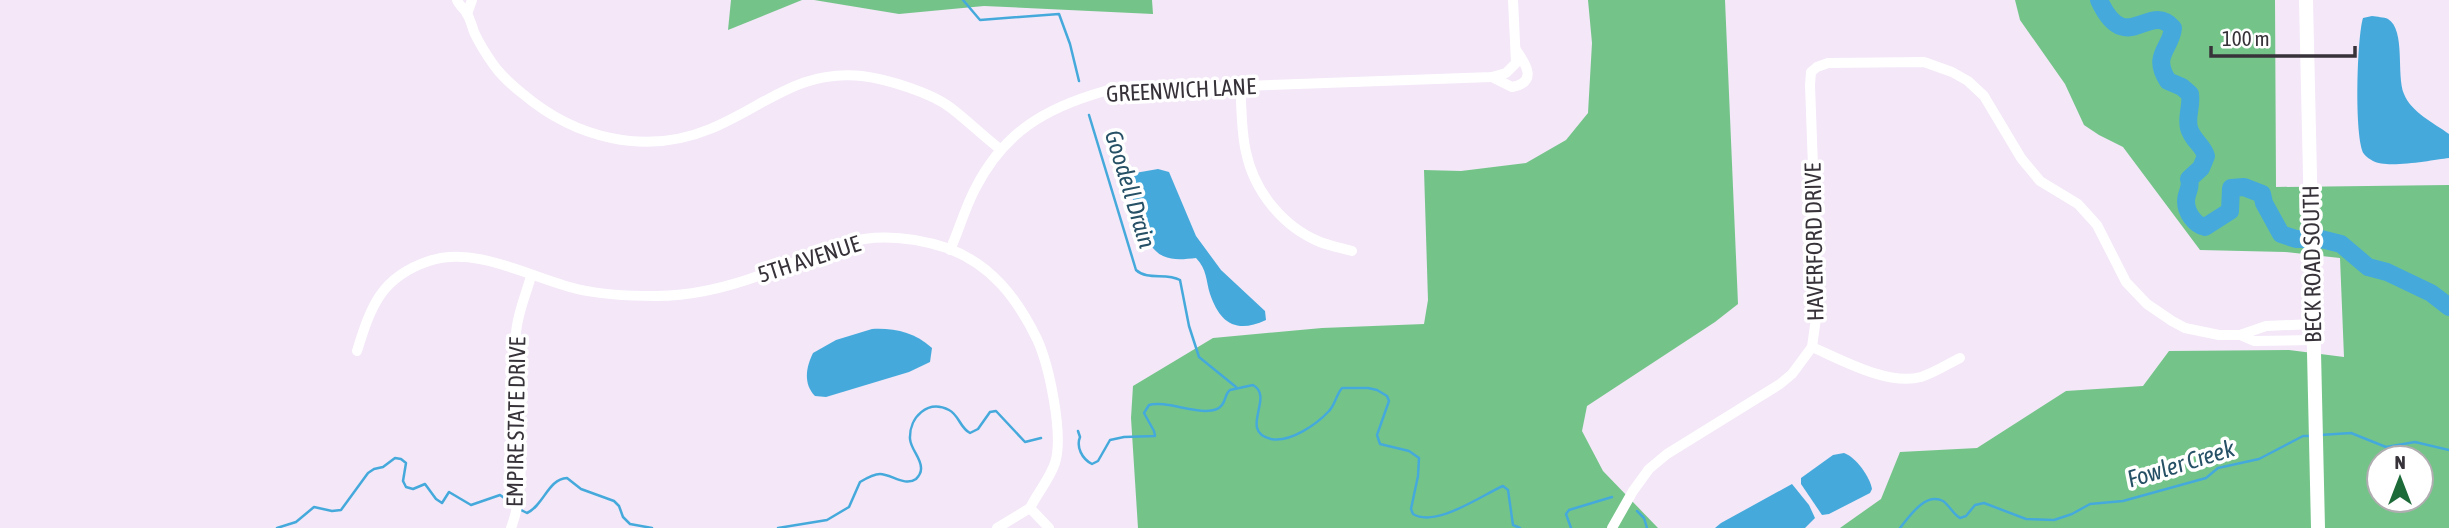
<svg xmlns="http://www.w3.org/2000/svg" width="2449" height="528" font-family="'Asap Condensed',sans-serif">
<rect width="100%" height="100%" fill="#f3e7f8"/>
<!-- forest -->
<g fill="#74c489" fill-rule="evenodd">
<polygon points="731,0 802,0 728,30"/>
<polygon points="814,0 1152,0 1153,14 984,6 899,14"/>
<polygon points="1588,0 1725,0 1738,304 1715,322 1587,406 1582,431 1603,471 1658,528 1138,528 1131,418 1133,386 1213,338 1322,328 1424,324 1428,300 1424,170 1461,171 1526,163 1566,140 1588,113 1592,43"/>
<path d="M2015,0H2275L2276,187L2449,185V528H1840L1881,499L1900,452L1977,448L2066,391L2143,386L2169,351L2289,350L2344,357L2340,258L2285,252L2200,250L2123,147L2099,135L2084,125L2065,84L2020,20ZM2379,458H2421V500H2379Z"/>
</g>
<!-- water -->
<g fill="#45aadb">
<path d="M2372,16C2377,17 2384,17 2388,19C2406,30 2396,75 2404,94C2411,112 2434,123 2449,134V158C2432,160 2387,169 2373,161C2370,159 2366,157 2364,154C2354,138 2357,37 2363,18Z"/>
<path d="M1158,169L1169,172L1196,236L1221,270L1265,311L1266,320C1236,334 1220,323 1210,294C1206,281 1207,269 1196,258C1185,259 1174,261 1163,256C1141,245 1129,198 1132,176L1135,173Z"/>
<path d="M872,329C895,328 914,332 932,348L930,362L909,372L826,397L815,396C803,384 806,367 813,353L836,340Z"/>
<path d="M1844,453C1856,457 1870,477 1872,489L1870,493L1829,514L1822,515L1801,484V478L1833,455Z"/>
<polygon points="1792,484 1809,505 1815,518 1805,528 1715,528 1721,523"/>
</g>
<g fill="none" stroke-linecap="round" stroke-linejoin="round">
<!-- stream -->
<g stroke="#45aadb" stroke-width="2.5">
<polyline points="963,0 980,20 1059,14 1070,44 1079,81"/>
<path d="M1089,115L1136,270C1148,281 1166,272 1180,280L1189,326L1199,357L1236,387"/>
<path d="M1078,431L1080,437C1076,447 1082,459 1092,464L1098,461L1110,440L1124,437L1155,436L1154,431L1144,413L1149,405C1168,399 1210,421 1222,405C1226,400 1225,394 1230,390L1253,385C1275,397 1238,431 1271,439C1290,443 1317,424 1329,411C1335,405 1336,395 1342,388H1368L1377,390L1387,396L1389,401L1377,435L1380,444L1409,451L1419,458L1418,476L1411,509L1413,514C1436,528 1482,495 1503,486L1508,490L1513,525L1520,528"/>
<polyline points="2320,435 2351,433 2386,447 2415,442 2449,450"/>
<path d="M519,509L527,513C544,505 548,479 567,478L581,489L614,501L619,506L623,517L630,524L652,528"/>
<polyline points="1637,511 1644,518 1647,528"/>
<polyline points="277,528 296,522 314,507 332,511 341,510 368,473 374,469 383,467 395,458 401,459 406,463 403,481 406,487 413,489 425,484 436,499 442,503 449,492 471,505 500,495 514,505"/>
<path d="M778,528L827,520L849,507L860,482C865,479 874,474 880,474C891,474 905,487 916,479C919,476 921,473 921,469C922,459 911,450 910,439C909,417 928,399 949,410C959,415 960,428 970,433L978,429L990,412L996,411L1025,442L1041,438"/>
<polyline points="1571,528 1566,514 1569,510 1612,497"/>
<path d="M1900,528C1909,517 1925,492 1943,501C1949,505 1953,514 1960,518L1966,516L1975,505L1984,503L2026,519L2054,520L2072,514L2090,504L2123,501L2206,478L2218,468L2259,459L2303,436H2310"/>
</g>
<!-- river -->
<path stroke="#45aadb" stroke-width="18" d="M2099,0C2126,59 2149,0 2173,28C2171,49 2151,55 2168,81L2182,87L2190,94C2192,106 2186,116 2189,128C2192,140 2203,145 2206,156L2201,168L2189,179C2192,188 2186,192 2186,201C2186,213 2195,225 2205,227L2230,211L2231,188L2244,187L2262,194L2264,203L2281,234L2296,239H2321L2341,244L2368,267L2387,272L2431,293L2449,307"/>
<!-- street -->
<g stroke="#fff" stroke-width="10">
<path d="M457,0C459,5 463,8 466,12C470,18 472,26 474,32C479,43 486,54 493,64C501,76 512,85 523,94C575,138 645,156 710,129C764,107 798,69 862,76C887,79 932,93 951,108C968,121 983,136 1000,149"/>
<polyline points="467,14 472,0"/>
<path d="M1492,77L1512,87C1538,82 1526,64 1516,50"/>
<path d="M1240,86C1242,108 1241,131 1246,152C1254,191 1283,227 1320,242C1330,246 1341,248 1352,251"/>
<path d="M950,250C959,230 965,208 975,189C1004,132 1045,108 1105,91L1492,77L1506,73L1516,63L1513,0"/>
<polyline points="2240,335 2254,341 2313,340"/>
<path d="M1812,347C1842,360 1888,386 1921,377C1934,373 1948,364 1960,358"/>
<path d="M357,351C371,306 381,277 429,261C476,245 531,278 577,289C602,295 629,296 656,296C698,296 740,284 779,268C806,258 835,244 864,239C893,235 919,239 947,248C991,264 1017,298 1037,339C1049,365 1064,435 1055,463C1049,480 1038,492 1030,508"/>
<polyline points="1030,508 1049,528"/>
<path d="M511,528C532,474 512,393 516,334C517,314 526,295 531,276"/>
<polyline points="997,528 1030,508"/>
<polyline points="1612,528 1633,491 1649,469 1667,454 1780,384 1792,374 1812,347 1818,304 1810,85 1811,72 1817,67 1828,63 1924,62 1952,72 1968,81 1984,96 2021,158 2040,181 2078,204 2097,225 2126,282 2147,304 2172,321 2185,328 2219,335 2240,335 2266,326 2313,324"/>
</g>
<!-- secondary -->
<polyline stroke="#fff" stroke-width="14" points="2306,0 2318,528"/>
</g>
<g text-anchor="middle" stroke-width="7" stroke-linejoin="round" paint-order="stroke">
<!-- street labels -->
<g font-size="23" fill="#373239" stroke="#fff">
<text transform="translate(1181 90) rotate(-3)" y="8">GREENWICH LANE</text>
<text transform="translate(1814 242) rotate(-91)" y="8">HAVERFORD DRIVE</text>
<text transform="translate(809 259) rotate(-18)" y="8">5TH AVENUE</text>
<text transform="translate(2312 264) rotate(-91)" y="8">BECK ROAD SOUTH</text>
<text transform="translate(516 422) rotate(-89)" y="8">EMPIRE STATE DRIVE</text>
</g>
<!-- water labels -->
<g font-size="24" font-style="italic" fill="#265065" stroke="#fff">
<text transform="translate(1130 189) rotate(73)" y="8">Goodell Drain</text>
<text transform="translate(2181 464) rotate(-17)" y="8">Fowler Creek</text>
</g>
</g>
<!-- north arrow -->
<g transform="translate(2400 479)"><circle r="33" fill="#ffffff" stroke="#afadb0" stroke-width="2"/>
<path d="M0-5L12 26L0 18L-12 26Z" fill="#1d6a39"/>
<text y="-10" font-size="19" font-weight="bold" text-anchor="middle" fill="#373239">N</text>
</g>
<!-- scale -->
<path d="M2211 46v10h144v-10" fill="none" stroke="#373239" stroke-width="3.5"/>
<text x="2222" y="46" font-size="21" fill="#373239" stroke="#ffffff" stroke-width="5" paint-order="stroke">100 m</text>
</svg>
